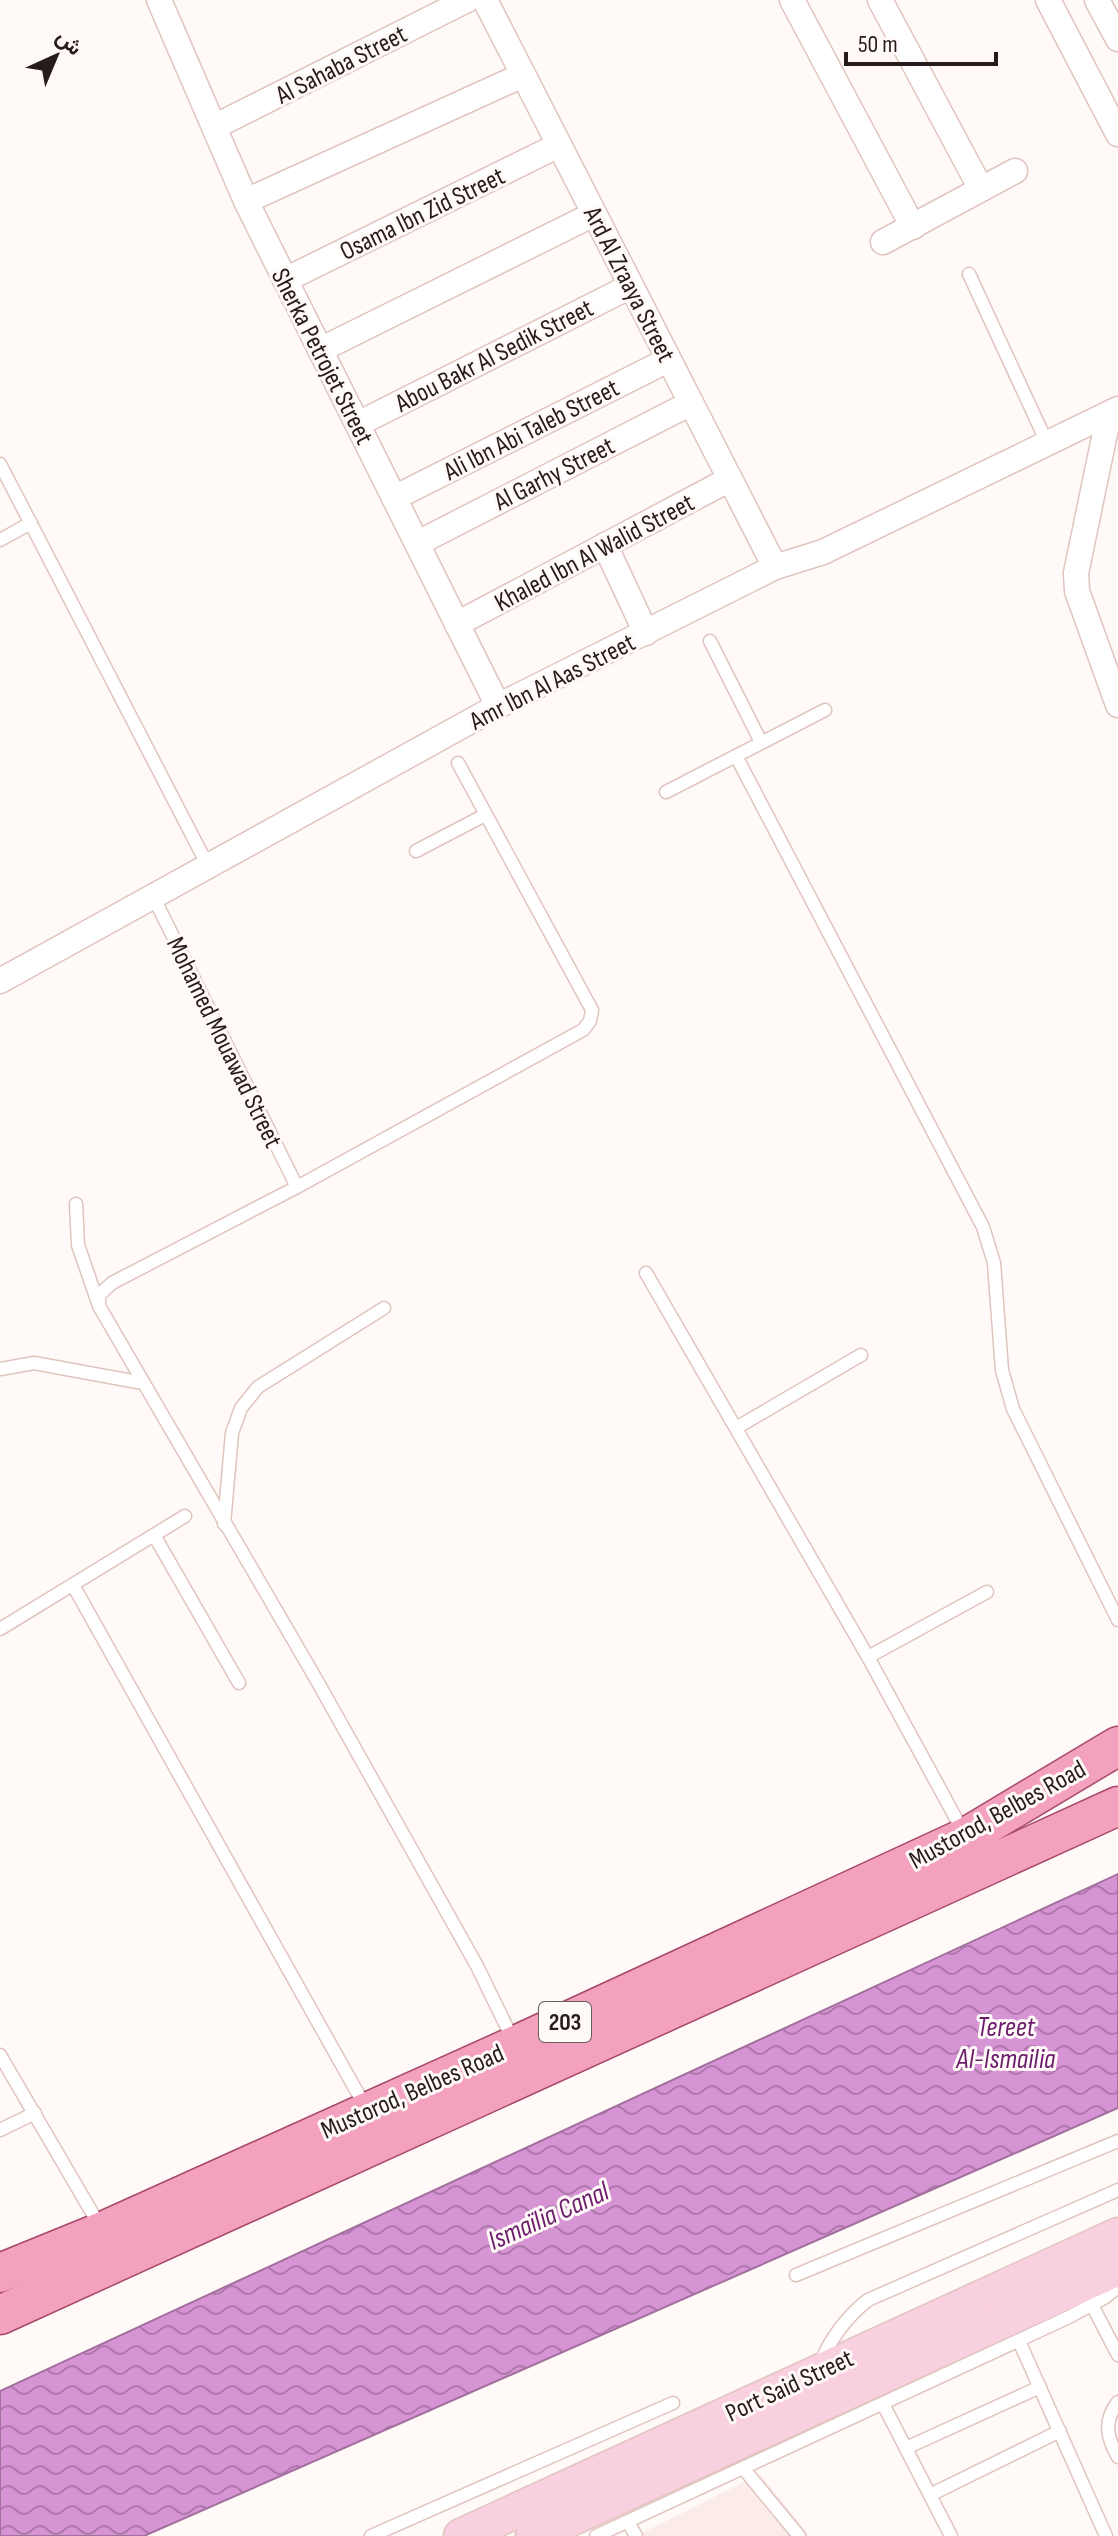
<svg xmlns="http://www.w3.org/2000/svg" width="1118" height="2536" font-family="'Sofia Sans Condensed',Vazirmatn,sans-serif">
<defs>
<pattern id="water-waves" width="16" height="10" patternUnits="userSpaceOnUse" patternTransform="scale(2)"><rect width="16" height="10" fill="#d794d5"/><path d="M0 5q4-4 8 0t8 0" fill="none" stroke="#ae78ac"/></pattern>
</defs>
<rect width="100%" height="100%" fill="#fff9f8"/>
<!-- built -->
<polygon fill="#fcece9" points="760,2474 810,2536 636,2536"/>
<!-- water -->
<polygon fill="url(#water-waves)" stroke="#a2709d" stroke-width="2" points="1118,1874 1118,2108 144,2536 0,2536 0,2391"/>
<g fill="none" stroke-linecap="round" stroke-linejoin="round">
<!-- lane casing -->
<g stroke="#e0c4be" stroke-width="15">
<g id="lane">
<polyline points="969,274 1048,445"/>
<polyline points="0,464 208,866"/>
<polyline points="0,540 31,523"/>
<polyline points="710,641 761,742"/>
<polyline points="736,756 983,1227 994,1263 1002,1370 1013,1409 1118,1620"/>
<polyline points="458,763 592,1010 590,1021 583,1030 297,1187 112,1283 99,1295 99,1306 316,1679 477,1966 514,2042"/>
<polyline points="666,792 825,710"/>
<polyline points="416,851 485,815"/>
<polyline points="153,896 297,1187"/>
<polyline points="76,1204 78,1245 98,1303"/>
<polyline points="646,1273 868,1657 965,1835"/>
<polyline points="0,1369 34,1363 143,1383"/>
<polyline points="736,1428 861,1355"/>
<polyline points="224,1524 232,1433 241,1408 258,1387 384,1308"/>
<polyline points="154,1535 239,1683"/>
<polyline points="73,1585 366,2108"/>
<polyline points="0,1629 185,1516"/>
<polyline points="868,1657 987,1592"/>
<polyline points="0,2055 101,2228"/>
<polyline points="0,2130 35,2113"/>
<polyline points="796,2275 1118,2141"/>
<polyline points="1092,2305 1118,2355"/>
<polyline points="1019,2341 1106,2536"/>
<path d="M819,2366C830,2339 845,2318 868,2300L1118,2190"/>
<path d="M1118,2402C1103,2421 1107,2438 1118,2457"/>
<polyline points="883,2404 951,2536"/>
<polyline points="906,2448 1040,2387"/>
<polyline points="743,2468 799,2536"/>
<polyline points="930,2495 1060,2431"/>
<polyline points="628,2522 636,2536"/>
<polyline points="371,2536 673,2403"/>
<polyline points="596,2536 1069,2317 1104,2298 1118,2287"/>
</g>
</g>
<!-- street casing -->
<g stroke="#e0c4be" stroke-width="27">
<g id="street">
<polyline points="159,0 246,201 498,706"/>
<polyline points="485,0 775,567"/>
<polyline points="792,0 913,227"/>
<polyline points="880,0 981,189"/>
<polyline points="1048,0 1118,134"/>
<polyline points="1097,0 1118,39"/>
<polyline points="214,127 467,0"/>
<polyline points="246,201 523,75"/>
<polyline points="883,242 1015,171"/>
<polyline points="285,280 559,145"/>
<polyline points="320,350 594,214"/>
<polyline points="1109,414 1076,573 1077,591 1118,705"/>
<polyline points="358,424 631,286"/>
<polyline points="394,498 668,360"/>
<polyline points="418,543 691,403"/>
<polyline points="605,545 646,633"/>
<polyline points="457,624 730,479"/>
<polyline points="0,981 498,706 775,567 823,552 1118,409"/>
</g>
</g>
<!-- secondary casing -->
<g stroke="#e0c4be" stroke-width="37">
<g id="secondary">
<polyline points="461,2536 1118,2235"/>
<polyline points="533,2536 1118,2268"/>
</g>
</g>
<!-- primary casing -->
<g stroke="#a74969" stroke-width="41">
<g id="primary">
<polyline points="0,2273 103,2231 516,2045 966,1837 1118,1746"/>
<polyline points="0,2315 1118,1806"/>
</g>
</g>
<!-- lane -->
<use href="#lane" stroke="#fff" stroke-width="12"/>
<!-- street -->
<use href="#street" stroke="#fff" stroke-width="24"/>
<!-- secondary -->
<use href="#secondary" stroke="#f9d0df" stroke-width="34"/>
<!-- primary -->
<use href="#primary" stroke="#f4a0bf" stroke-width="38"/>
</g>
<g text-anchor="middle" stroke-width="6" stroke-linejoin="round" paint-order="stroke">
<!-- shield labels -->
<rect fill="#fff9f8" stroke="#675e5d" stroke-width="2" x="539" y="2002" width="52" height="40" rx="6"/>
<g font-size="24" font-weight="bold" fill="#261c1a">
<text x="565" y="2030">203</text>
</g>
<!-- street labels -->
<g font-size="26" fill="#261c1a" stroke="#fff9f8">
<text transform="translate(341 64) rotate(-27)" y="9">Al Sahaba Street</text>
<text transform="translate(422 213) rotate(-26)" y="9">Osama Ibn Zid Street</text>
<text transform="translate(630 284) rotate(63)" y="9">Ard Al Zraaya Street</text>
<text transform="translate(494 355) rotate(-27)" y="9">Abou Bakr Al Sedik Street</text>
<text transform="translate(323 356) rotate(63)" y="9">Sherka Petrojet Street</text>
<text transform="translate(531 429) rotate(-27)" y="9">Ali Ibn Abi Taleb Street</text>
<text transform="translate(554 473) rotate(-27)" y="9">Al Garhy Street</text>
<text transform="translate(594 552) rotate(-28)" y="9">Khaled Ibn Al Walid Street</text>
<text transform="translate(552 681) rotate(-27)" y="9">Amr Ibn Al Aas Street</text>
<text transform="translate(225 1042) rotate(64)" y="9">Mohamed Mouawad Street</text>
<text transform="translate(997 1814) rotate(-29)" y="9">Mustorod, Belbes Road</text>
<text transform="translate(412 2091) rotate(-24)" y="9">Mustorod, Belbes Road</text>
<text transform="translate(789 2385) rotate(-25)" y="9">Port Said Street</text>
</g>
<!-- water labels -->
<g font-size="28" font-style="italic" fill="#6b1c6b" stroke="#fff9f8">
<text x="1006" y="2036">Tereet<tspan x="1006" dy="32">Al-Ismailia</tspan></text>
<text transform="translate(548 2215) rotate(-24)" y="10">Ismaïlia Canal</text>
</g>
</g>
<!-- north arrow -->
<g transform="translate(56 56) rotate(44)" stroke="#fff9f8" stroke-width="6" paint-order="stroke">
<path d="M0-6L14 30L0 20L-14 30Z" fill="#261c1a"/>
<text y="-12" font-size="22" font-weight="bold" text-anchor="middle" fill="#261c1a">ش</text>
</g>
<!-- scale -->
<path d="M846 52v12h150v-12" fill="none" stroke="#261c1a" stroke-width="4"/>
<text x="858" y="52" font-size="24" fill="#261c1a" stroke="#fff9f8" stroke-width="6" paint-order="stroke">50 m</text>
</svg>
